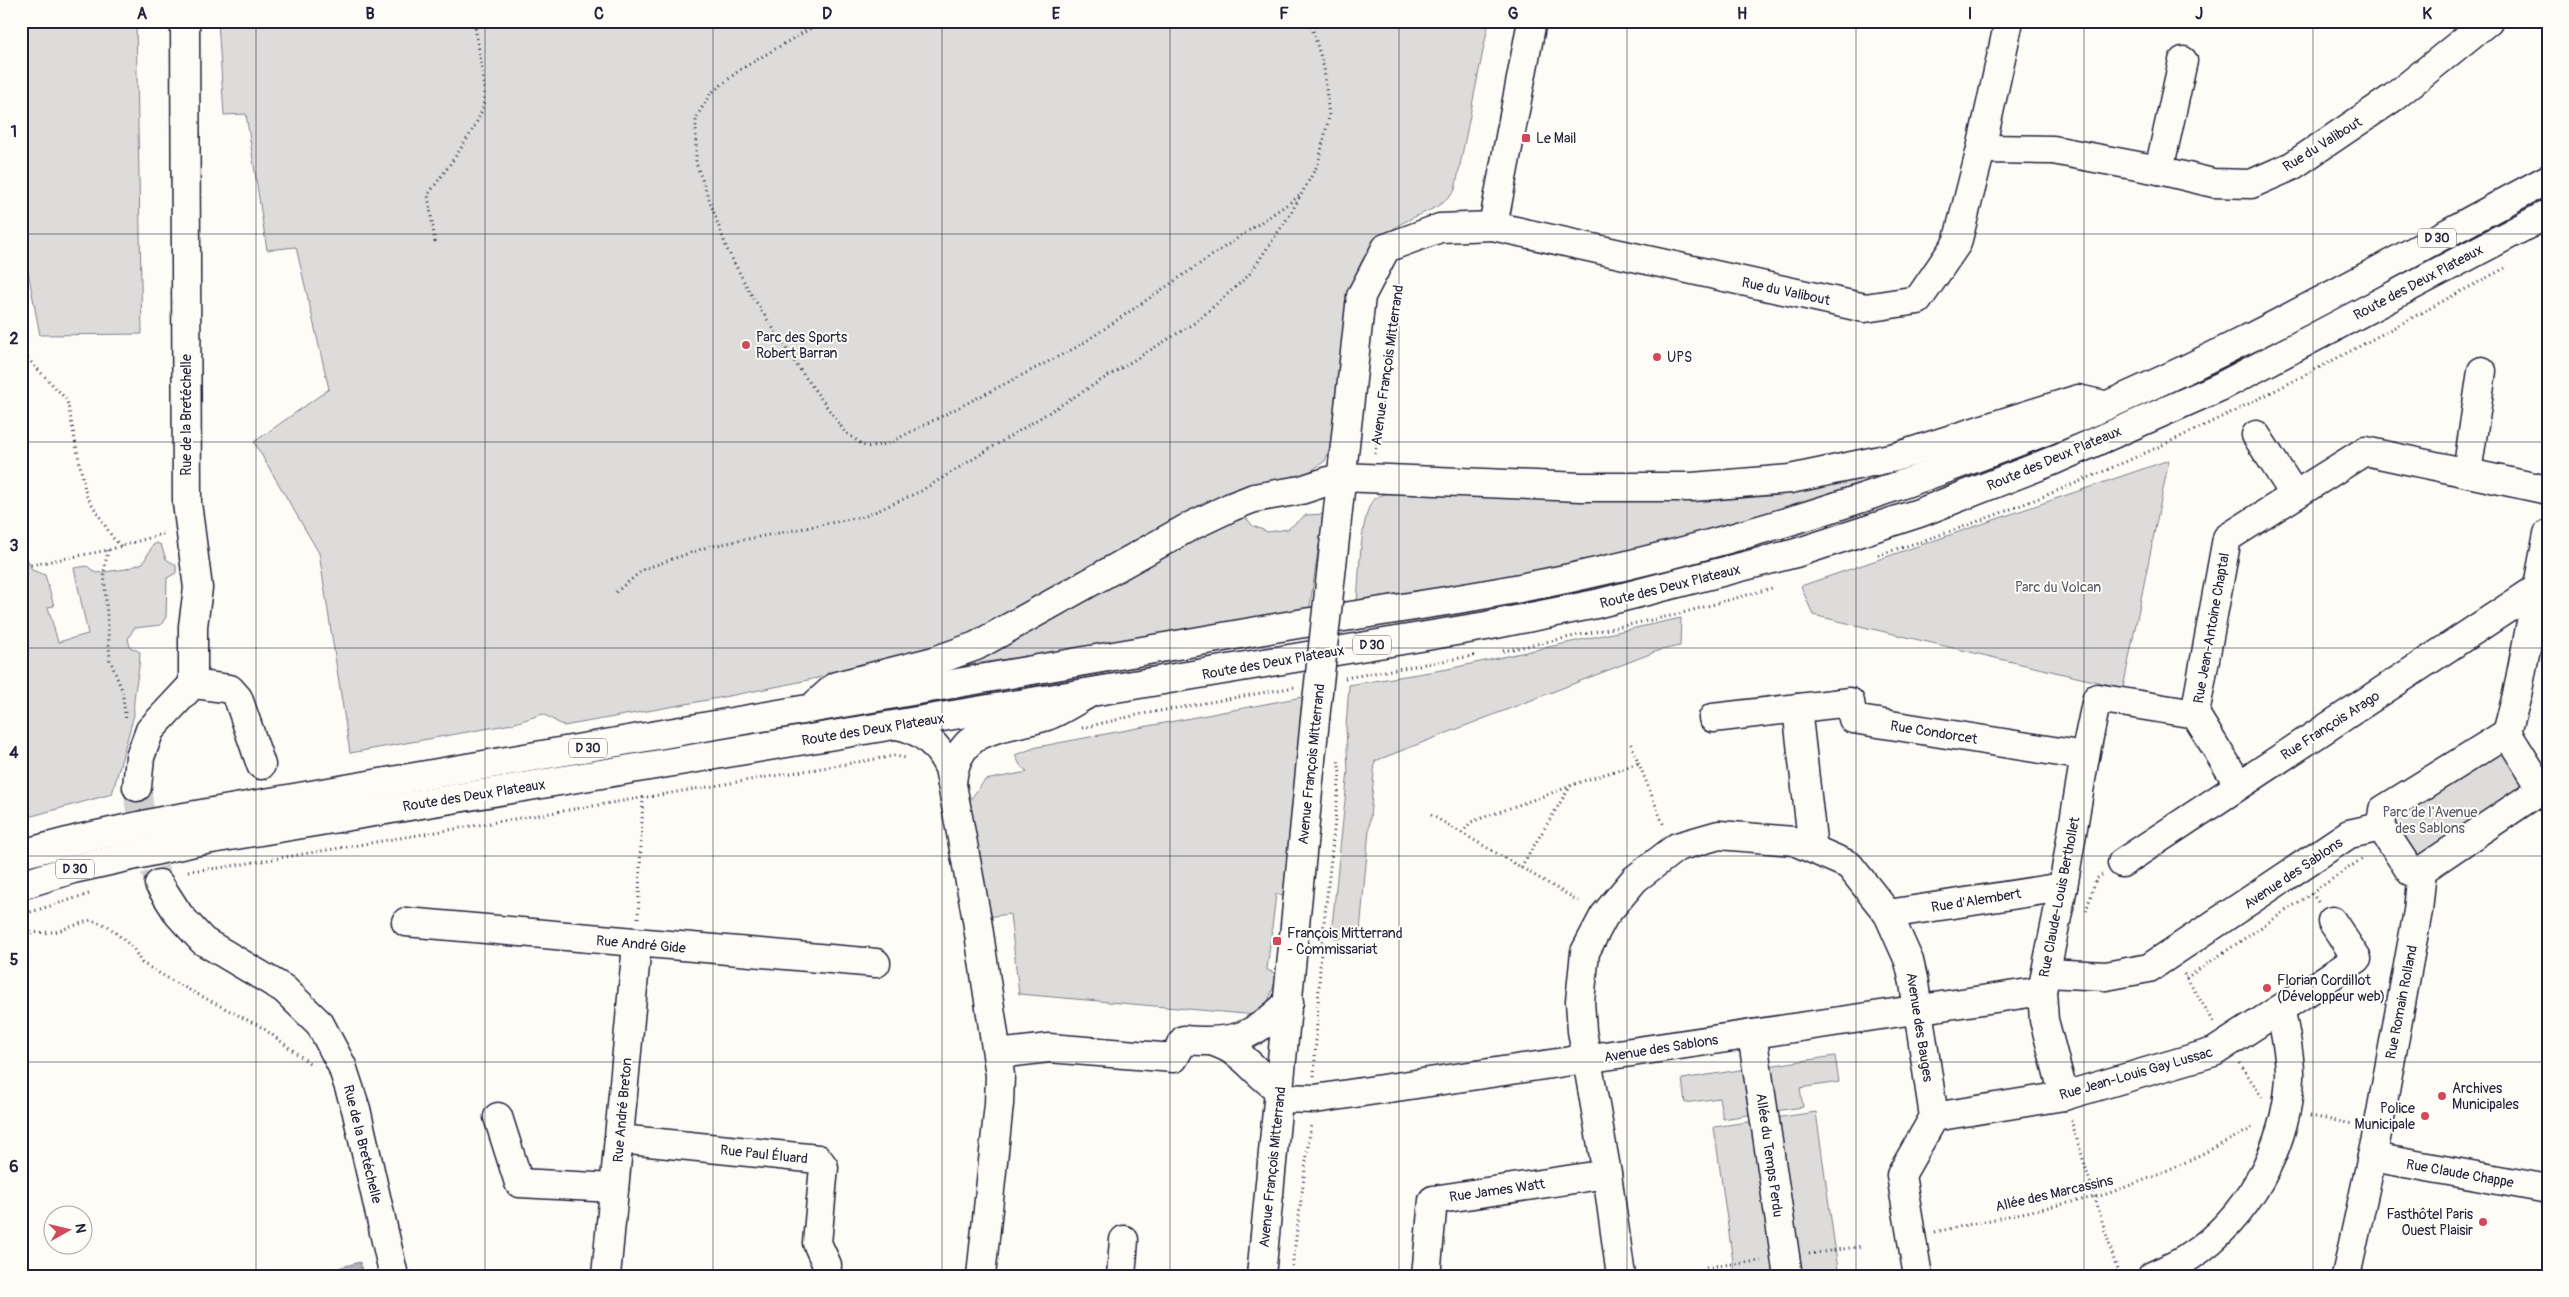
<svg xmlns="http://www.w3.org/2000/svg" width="2569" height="1297" font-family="Pangolin,sans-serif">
<rect width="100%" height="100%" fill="#fdfcf7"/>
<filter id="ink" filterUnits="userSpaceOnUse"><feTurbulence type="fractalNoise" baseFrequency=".02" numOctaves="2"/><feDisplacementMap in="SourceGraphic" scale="10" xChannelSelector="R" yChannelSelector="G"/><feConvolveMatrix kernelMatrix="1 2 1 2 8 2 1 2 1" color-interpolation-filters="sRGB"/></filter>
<g filter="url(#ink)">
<!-- green -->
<g fill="#dddcdb" stroke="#807f8b">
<polygon points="21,21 136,21 142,334 40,335 21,235"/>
<path d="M218,21H1489L1455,190C1439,213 1413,213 1392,230C1383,237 1372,247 1365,256C1343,287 1339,397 1334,439L1325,461L1305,475L973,638C839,679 701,701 564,726L543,714L512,724L350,753L319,553L254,442L329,389L296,247L267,250L246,114L224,115Z"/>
<path d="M1919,459L1923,463L1919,466L1736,524L1519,577L1357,603C1359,580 1360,516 1373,500C1379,493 1394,493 1402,491Z"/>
<polygon points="2169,460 2123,688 1813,615 1801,586"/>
<polygon points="1242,513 1253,526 1268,532 1288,529 1306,515 1325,514 1324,550 1318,551 1309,612 955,667"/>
<path d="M157,543L161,545L166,559L176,565V573L167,578L166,617L161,625L134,628L128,639L130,647L140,652C140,674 132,694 134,715L112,794L21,819V557L26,556L32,570L45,575L54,606L48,607L58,642L88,634L74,568L87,566L96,573L126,569L143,563L153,545Z"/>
<polygon points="1681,618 1680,646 1660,650 1375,761 1360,932 1338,939 1331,936 1348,771 1346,727 1349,685 1448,669"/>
<polygon points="1302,697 1287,895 1276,894 1267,970 1278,974 1268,1002 1256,1015 1019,994 1010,914 987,917 970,800 985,780 1027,772 1020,765 1015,755 1037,747"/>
<polygon points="2500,749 2524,788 2418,856 2392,815"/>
<polygon points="1835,1056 1839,1082 1800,1088 1803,1107 1775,1111 1768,1066"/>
<polygon points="1746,1069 1754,1114 1723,1119 1719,1098 1685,1103 1682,1079"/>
<polygon points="1816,1112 1839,1276 1735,1276 1714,1127"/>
</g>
<!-- water -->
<polygon fill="#b2b2b7" stroke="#787885" points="360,1262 363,1276 321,1276 320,1273"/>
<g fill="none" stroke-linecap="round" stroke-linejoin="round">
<!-- minor-tunnel -->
<polyline stroke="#d1d0d1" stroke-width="28" stroke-dasharray="28 14" stroke-linecap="butt" points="137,787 143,834 159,884"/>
<!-- minor casing -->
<g stroke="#22223b" stroke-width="31">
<g id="minor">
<polyline points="1981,149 2009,21"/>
<polyline points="2159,170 2183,61"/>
<polyline points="1493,226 1865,308 1918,300 1957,243 1981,149 2053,150 2159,170 2213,183 2251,184 2292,166 2394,97 2488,21"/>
<polyline points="2256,435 2295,495"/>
<polyline points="2467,473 2482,371"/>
<polyline points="1341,477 1581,487 1692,487 1790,479 1895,457 2078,399 2104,405"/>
<polyline points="1334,547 1361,296 1386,248 1440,228 1493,226 1532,21"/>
<polyline points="193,684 230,689 238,698 261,765"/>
<polyline points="1797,708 1813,849"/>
<polyline points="1713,718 1850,702 1853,719 2085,756"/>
<path d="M897,725C923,730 938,745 949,768L977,920L1000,1075L999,1104L981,1276"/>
<polyline points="2507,733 2517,695 2548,534"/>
<path d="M952,783C957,724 1003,730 1047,716C1061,711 1075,701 1088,694"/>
<polyline points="2239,785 2195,714 2227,538 2365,451 2548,490"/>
<polyline points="137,787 140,757 150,730 193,684 193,626 198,588 187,503 185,21"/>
<polyline points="2381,827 2383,810 2507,733 2542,789 2548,791"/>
<polyline points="2381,827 2410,871 2422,870 2542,789"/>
<polyline points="2122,863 2538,588 2548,590"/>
<polyline points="159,884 179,915 203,941 284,989 320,1024 342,1066 356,1109 394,1276"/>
<polyline points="1888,914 2063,887"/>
<polyline points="406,922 876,963"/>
<polyline points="2046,973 2106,976 2149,968 2349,834 2381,827"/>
<polyline points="1752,1034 1788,1276"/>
<path d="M1214,1042C1247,1053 1253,1073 1280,1090"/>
<path d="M998,1054L1049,1048L1174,1058L1184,1040C1235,1044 1252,1038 1289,1002"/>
<polyline points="2064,1096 2044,1020 2042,991 2063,887 2085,756 2097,698 2195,714"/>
<polyline points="1279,1098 1315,1099 2042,991"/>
<polyline points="498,1117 519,1183 614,1188"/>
<polyline points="1934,1117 2064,1096 2214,1052 2357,959 2332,921"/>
<polyline points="619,1139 818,1159 824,1167 817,1243 827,1265 826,1276"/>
<polyline points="2372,1157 2548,1189"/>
<polyline points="606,1276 637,944"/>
<polyline points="1121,1276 1124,1240"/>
<polyline points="1261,1276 1315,719"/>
<polyline points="1426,1276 1433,1200 1607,1174"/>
<polyline points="1621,1276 1607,1174 1582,1031 1580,1001 1585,952 1604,916 1635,879 1677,847 1719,835 1794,841 1849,865 1888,914 1909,961 1914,983 1934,1117 1901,1175 1918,1276"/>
<path d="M2152,1276C2164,1270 2178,1265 2189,1257C2248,1218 2286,1148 2290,1078C2291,1056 2284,1031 2281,1010"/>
<polyline points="2346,1276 2378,1129 2418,911 2422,870"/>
</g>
</g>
<!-- major casing -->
<g stroke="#22223b" stroke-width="31">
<g id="major">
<polyline points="816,704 836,686 934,661 976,646 1189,527 1231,507 1254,498 1301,490 1341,477"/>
<path d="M21,854L79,839L167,820L1298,624C1389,610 1480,597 1570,578C1730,544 1886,494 2038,434C2214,365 2380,268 2548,179"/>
<polyline points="21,885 73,869 194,842 1486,626 1596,604 1796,553 1919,513 2052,461 2222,386 2548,214"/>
</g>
</g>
<!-- path -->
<g stroke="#22223b" stroke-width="3" stroke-dasharray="1 4" stroke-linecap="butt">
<polyline points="823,21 741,69 710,94 696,118 696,163 727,249 749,291 796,364 845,432 866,447 887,444 1079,346 1301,195"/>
<path d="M435,242L428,195C443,173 478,129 483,106C487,89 477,40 474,21"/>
<polyline points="21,345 27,358 67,400 86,495 113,538 121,546"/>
<polyline points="1375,454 1398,282"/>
<polyline points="108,550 104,571 110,660 122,690 126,721"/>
<path d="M1878,555C2002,517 2125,465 2242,407C2331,363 2418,314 2505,268"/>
<polyline points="21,567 108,550 166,533"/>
<polyline points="616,592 644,569 707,547 866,516 921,491 1196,322 1249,275 1291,213 1318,164 1329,117 1324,68 1310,21"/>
<polyline points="1503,651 1675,615 1772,588"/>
<polyline points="1345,678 1477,655"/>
<polyline points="1082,728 1137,715 1295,687"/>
<polyline points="1631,744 1664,826"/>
<polyline points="1431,815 1582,903"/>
<polyline points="1462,833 1471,822 1571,786"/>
<polyline points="1521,867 1571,785 1639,763"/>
<polyline points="188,871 219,868 894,756 907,758"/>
<polyline points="2318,902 2312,893 2363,858"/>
<polyline points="2086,911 2096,879 2102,875"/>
<polyline points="21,915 92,893"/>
<polyline points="638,918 643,796"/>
<polyline points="21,933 55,932 91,920 108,926 133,948 142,963 176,983 263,1028 312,1065"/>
<polyline points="2184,974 2214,1022"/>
<polyline points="2186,978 2312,893"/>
<polyline points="2240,1063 2262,1098"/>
<polyline points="1314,1076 1321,951 1340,774 1338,758"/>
<polyline points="2310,1116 2353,1124"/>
<polyline points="2071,1120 2119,1276"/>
<polyline points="1935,1232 2104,1195 2166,1172 2255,1127"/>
<polyline points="1809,1254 1863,1246"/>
<polyline points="1706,1267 1761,1261"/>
<polyline points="1291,1276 1311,1124"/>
<polyline points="1658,1276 1664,1275"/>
</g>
<!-- minor -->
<use href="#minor" stroke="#fdfcf7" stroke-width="28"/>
<!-- major -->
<use href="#major" stroke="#fdfcf7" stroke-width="28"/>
<!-- minor-bridge casing -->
<g stroke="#22223b" stroke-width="31" stroke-linecap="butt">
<polyline id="minor-bridge" points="1315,719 1334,547"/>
</g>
<!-- minor-bridge -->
<use href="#minor-bridge" stroke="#fdfcf7" stroke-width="28"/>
</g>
</g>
<!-- grid -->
<path fill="none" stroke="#22223b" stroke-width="1" stroke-opacity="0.55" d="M256,21V1276M485,21V1276M713,21V1276M942,21V1276M1170,21V1276M1399,21V1276M1627,21V1276M1856,21V1276M2084,21V1276M2313,21V1276M21,234H2548M21,442H2548M21,648H2548M21,856H2548M21,1062H2548"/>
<!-- markers -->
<g fill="#d1495b" stroke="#fdfcf7" stroke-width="2">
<rect x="1521" y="133" width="10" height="10" rx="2.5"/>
<circle cx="746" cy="345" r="5"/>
<circle cx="1657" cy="357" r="5"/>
<rect x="1272" y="936" width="10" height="10" rx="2.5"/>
<circle cx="2267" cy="988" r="5"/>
<circle cx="2442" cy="1096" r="5"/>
<circle cx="2425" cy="1116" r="5"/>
<circle cx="2483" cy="1222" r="5"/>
</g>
<g text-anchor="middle" stroke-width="4" stroke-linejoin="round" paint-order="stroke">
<!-- shield labels -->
<g fill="#fdfcf7" stroke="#646373" stroke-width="1">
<rect x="2418" y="228.5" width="38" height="19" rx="4"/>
<rect x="1353" y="635.5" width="38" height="19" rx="4"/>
<rect x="569" y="738.5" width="38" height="19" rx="4"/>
<rect x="56" y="859.5" width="38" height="19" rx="4"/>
</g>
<g font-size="12" font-weight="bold" fill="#22223b">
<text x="2437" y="242">D 30</text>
<text x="1372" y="649">D 30</text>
<text x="588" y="752">D 30</text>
<text x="75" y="873">D 30</text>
</g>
<!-- poi labels -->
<g font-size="14" fill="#22223b" stroke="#fdfcf7" text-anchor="start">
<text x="1536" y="143">Le Mail</text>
<text x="756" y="342">Parc des Sports<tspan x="756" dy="16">Robert Barran</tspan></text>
<text x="1667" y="362">UPS</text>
<text x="1287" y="938">François Mitterrand<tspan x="1287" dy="16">- Commissariat</tspan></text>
<text x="2277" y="985">Florian Cordillot<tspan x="2277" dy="16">(Développeur web)</tspan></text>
<text x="2452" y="1093">Archives<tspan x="2452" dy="16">Municipales</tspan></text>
<text x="2415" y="1113" text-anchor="end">Police<tspan x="2415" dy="16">Municipale</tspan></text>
<text x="2473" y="1219" text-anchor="end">Fasthôtel Paris<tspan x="2473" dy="16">Ouest Plaisir</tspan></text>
</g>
<!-- street labels -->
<g font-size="14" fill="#22223b" stroke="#fdfcf7">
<text transform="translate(2322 144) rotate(-32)" y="5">Rue du Valibout</text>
<text transform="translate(2418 282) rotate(-28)" y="5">Route des Deux Plateaux</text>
<text transform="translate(1786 291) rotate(12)" y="5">Rue du Valibout</text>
<text transform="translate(1387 365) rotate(-82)" y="5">Avenue François Mitterrand</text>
<text transform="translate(186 415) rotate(-90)" y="5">Rue de la Bretéchelle</text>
<text transform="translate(2054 458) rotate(-23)" y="5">Route des Deux Plateaux</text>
<text transform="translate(1670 586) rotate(-14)" y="5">Route des Deux Plateaux</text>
<text transform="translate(2211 628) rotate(-80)" y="5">Rue Jean-Antoine Chaptal</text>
<text transform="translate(1273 662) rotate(-10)" y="5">Route des Deux Plateaux</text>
<text transform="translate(2330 725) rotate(-33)" y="5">Rue François Arago</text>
<text transform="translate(873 729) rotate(-9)" y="5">Route des Deux Plateaux</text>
<text transform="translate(1934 732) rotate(9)" y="5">Rue Condorcet</text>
<text transform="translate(1311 764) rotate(-84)" y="5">Avenue François Mitterrand</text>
<text transform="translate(474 795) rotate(-9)" y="5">Route des Deux Plateaux</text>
<text transform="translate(2293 873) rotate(-34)" y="5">Avenue des Sablons</text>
<text transform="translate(2059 897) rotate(-79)" y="5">Rue Claude-Louis Berthollet</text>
<text transform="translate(1976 900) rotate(-9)" y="5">Rue d'Alembert</text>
<text transform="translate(641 944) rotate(5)" y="5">Rue André Gide</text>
<text transform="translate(2401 1002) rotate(-79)" y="5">Rue Romain Rolland</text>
<text transform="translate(1920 1027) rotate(81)" y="5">Avenue des Bauges</text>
<text transform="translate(1661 1048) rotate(-9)" y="5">Avenue des Sablons</text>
<text transform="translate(2136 1073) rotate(-16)" y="5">Rue Jean-Louis Gay Lussac</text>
<text transform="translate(622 1110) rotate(-85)" y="5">Rue André Breton</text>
<text transform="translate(363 1144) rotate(76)" y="5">Rue de la Bretéchelle</text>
<text transform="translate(764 1154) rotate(6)" y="5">Rue Paul Éluard</text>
<text transform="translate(1770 1155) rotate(82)" y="5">Allée du Temps Perdu</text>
<text transform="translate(1272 1167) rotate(-84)" y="5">Avenue François Mitterrand</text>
<text transform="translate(2460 1173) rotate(10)" y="5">Rue Claude Chappe</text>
<text transform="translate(1497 1190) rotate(-8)" y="5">Rue James Watt</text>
<text transform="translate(2054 1193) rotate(-13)" y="5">Allée des Marcassins</text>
</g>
<!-- park labels -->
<g font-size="14" fill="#5a5a6b" stroke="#fdfcf7">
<text x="2058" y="592">Parc du Volcan</text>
<text x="2430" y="817">Parc de l'Avenue<tspan x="2430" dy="16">des Sablons</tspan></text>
</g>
</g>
<!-- margin -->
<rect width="2569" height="1297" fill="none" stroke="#fdfcf7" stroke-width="55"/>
<!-- north arrow -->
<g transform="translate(68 1230) rotate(82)"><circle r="24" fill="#fdfcf7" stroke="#a5a5ac"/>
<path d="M0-4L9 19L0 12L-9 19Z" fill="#d1495b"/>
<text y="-8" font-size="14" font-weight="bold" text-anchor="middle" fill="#22223b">N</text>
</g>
<rect x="28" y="28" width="2514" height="1242" fill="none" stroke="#22223b" stroke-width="2"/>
<g font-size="16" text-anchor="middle" font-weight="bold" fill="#22223b">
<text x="142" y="19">A</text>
<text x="370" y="19">B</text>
<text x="599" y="19">C</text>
<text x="827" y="19">D</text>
<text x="1056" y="19">E</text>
<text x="1284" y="19">F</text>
<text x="1513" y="19">G</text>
<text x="1742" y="19">H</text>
<text x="1970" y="19">I</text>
<text x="2199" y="19">J</text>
<text x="2427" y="19">K</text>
<text x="14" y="137">1</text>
<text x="14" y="344">2</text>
<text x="14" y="551">3</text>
<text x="14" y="758">4</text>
<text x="14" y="965">5</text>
<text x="14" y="1172">6</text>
</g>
</svg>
